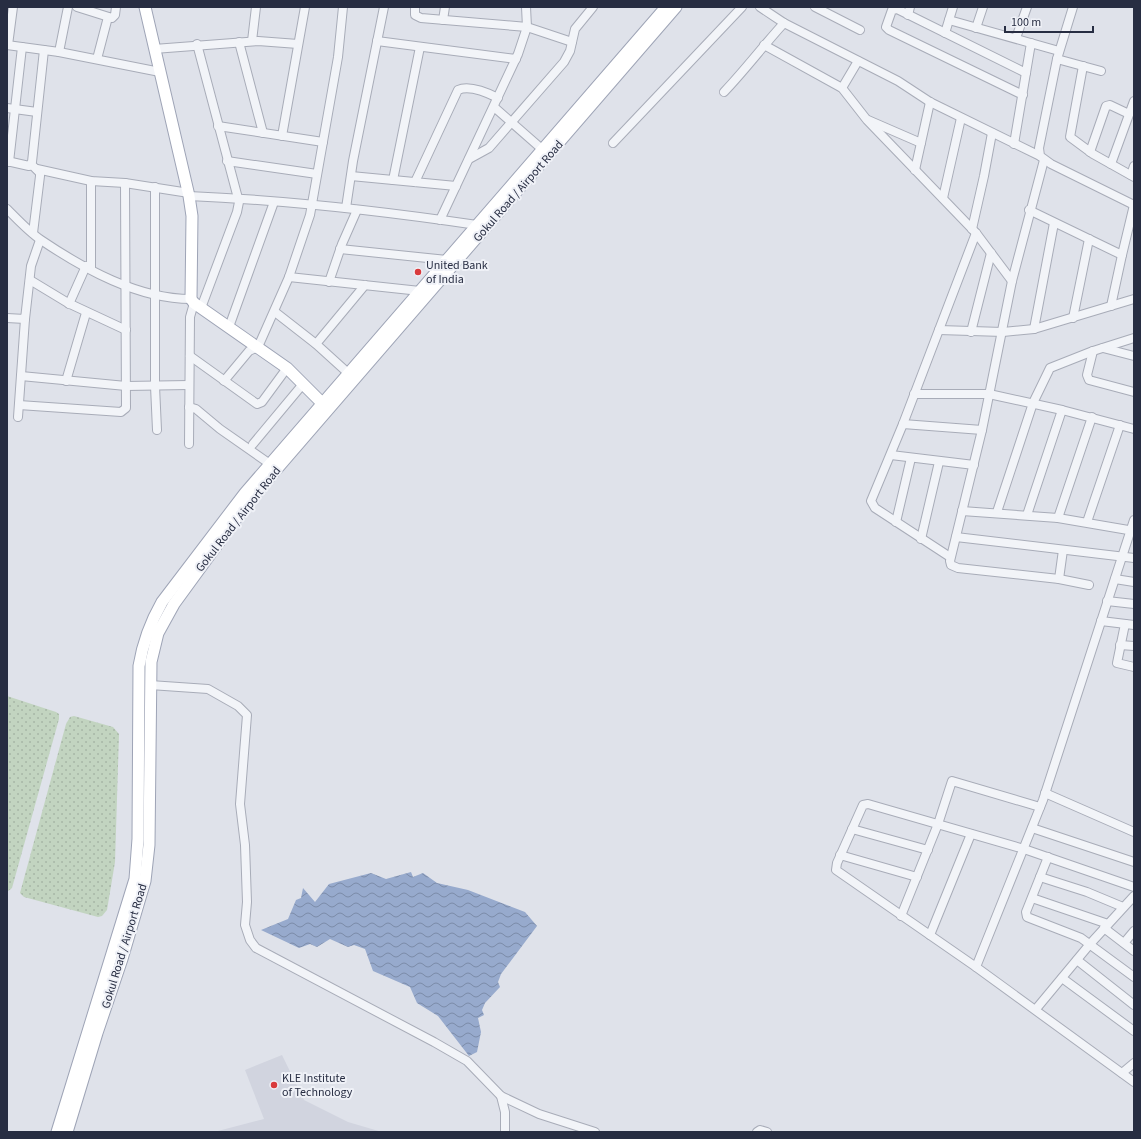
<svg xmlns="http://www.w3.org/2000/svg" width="1141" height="1139" font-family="'Source Sans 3',sans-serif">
<defs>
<pattern id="grass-dots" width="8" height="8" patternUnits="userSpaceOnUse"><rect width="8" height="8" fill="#c2d4c0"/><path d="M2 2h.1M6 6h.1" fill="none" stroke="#a7b6a6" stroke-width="1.8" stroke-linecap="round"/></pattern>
<pattern id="water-waves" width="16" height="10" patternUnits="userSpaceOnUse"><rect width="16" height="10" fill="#97aacd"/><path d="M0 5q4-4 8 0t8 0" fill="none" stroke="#7b8ba8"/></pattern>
</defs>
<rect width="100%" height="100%" fill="#dfe2ea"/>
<!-- built -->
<polygon fill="#d1d4df" points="282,1055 304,1100 348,1122 382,1132 214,1132 264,1119 245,1070"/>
<!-- grass -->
<g fill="url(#grass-dots)">
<polygon points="7,696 56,712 59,714 59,719 12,888 7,892"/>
<polygon points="74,716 113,727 119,734 115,862 107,910 102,916 98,917 24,897 20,893 66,724 70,717"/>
</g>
<!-- water -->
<polygon fill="url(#water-waves)" points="411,872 413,877 423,873 437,883 468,890 525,912 537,926 501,974 498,982 500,987 485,1003 482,1010 484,1015 478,1018 481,1032 477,1052 469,1056 438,1016 417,1003 410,987 373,971 365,949 354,945 348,947 330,939 317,947 310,944 299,948 261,930 288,919 296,900 301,898 303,888 315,902 329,884 371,873 386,879"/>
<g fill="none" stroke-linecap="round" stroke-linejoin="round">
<!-- minor casing -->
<g stroke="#a8acb8" stroke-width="10">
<g id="minor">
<polyline points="77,7 112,18 115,15 116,7"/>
<polyline points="415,7 415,15 421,18 527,27 572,42"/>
<polyline points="760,7 784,23 898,81 930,102 1040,156"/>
<polyline points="815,7 860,30"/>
<polyline points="1073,7 1057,59 1039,148 1040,156 1051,164 1134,205"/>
<polyline points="908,15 910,7"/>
<polyline points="443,20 445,7"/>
<polyline points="949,20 1059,51"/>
<polyline points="976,28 983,7"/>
<polyline points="945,33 953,7"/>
<polyline points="1016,38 1027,7"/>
<polyline points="252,41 256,7"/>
<polyline points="377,41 516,59"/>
<polyline points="239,42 263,133"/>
<polyline points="197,44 239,202 237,212 201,308"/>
<polyline points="7,45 59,52 160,72"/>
<polyline points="8,45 13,7"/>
<polyline points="764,45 842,88 867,120 976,233 1012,281"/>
<polyline points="154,49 258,41 298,44"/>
<polyline points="59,52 68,7"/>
<polyline points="97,59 108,17"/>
<polyline points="1057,59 1101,71"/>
<polyline points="1083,66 1070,137 1093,154 1134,177"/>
<polyline points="842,88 858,61"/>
<path d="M724,92C745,70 763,46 784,23"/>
<polyline points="1023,95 889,30 886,27 892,10 897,9 1026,73"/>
<polyline points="494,107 543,150"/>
<polyline points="7,108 37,112"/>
<polyline points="868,120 921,143"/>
<polyline points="218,126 323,142"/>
<polyline points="282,136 305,7"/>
<polyline points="613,143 742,7"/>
<polyline points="1014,144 1031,43"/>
<polyline points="1090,152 1106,106 1110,105 1129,114"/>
<polyline points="469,159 489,148 564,62 570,51 575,29 593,7"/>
<polyline points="1044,160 1012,281 982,430 950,561 951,565 958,568 1059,579 1089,585"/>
<polyline points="7,161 29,166 32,162 44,50"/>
<polyline points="227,161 317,174"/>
<polyline points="9,162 22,47"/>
<polyline points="1111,164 1134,101"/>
<polyline points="37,169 91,181 125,183 189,193"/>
<polyline points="915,170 930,102"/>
<polyline points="1131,175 1134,166"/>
<polyline points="351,176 456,186"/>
<polyline points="393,180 420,47"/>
<path d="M415,182L458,90C469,85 488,93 498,98"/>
<polyline points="155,187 155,386 157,430"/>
<path d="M189,196C286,200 382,211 477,225L480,227"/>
<polyline points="943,198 961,118"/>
<polyline points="346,208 353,161 384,7"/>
<path d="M7,209C18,220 29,232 41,240C84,269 138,299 191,299"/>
<polyline points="1029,210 1122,255 1134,205"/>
<polyline points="440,220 518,54 527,27 526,7"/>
<polyline points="972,229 984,176 992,133"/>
<polyline points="33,233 40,176 40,173 34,167"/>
<polyline points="340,249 447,260"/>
<polyline points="91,269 91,181"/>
<polyline points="289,277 420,291"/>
<polyline points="30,280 68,303 126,330"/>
<polyline points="329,282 342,244 357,210"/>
<polyline points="69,304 86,266"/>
<polyline points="1111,306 1122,255"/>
<polyline points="275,312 316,344 348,373"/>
<polyline points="7,318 25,319 31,266 40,240"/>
<polyline points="1073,318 1089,239"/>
<polyline points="229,327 274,202"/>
<polyline points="1034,329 1054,223"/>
<polyline points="939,330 1003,332 1034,329 1134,299"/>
<polyline points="971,332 991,253"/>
<polyline points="316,344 365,285"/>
<polyline points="1103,348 1134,356"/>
<polyline points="1093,351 1087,375 1089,380 1134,392"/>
<polyline points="190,356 257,404 262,402 287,368"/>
<polyline points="21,376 126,386 189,385"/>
<polyline points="66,381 86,313"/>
<polyline points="224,381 249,351 258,347 289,277 310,215 338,57 343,7"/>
<polyline points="914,394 989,394 1062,410 1134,429"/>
<polyline points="19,405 121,412 126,408 125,183"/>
<polyline points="189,407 196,409 220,429 270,464"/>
<polyline points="18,417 25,319"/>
<polyline points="903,424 982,430"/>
<polyline points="189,444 190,317 194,303"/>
<polyline points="253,444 303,384"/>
<polyline points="891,455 974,465"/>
<polyline points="962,511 1058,518 1134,531"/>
<polyline points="997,512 1033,403 1050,368 1093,351 1134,338"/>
<polyline points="1027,515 1062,410"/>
<polyline points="1058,518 1092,417"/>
<polyline points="896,522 911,458"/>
<polyline points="1087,522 1120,425"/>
<polyline points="956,537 1134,558"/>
<polyline points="921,539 939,462"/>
<polyline points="950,557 875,508 871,501 903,424 976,233"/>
<polyline points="1059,579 1063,550"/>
<polyline points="1115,579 1134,582"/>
<polyline points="1107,601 1134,604"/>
<polyline points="1101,621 1134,625"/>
<polyline points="1125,624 1117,663 1134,667"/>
<polyline points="1120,645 1134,646"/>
<polyline points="150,685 208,689 238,706 247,715 240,804 245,845 247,902 245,925 250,940 256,948 434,1042 467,1061 501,1096 539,1114 595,1132"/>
<polyline points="1045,793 1134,832"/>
<polyline points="1032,828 1134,862"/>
<polyline points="852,829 928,850"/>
<polyline points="840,855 917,877"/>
<polyline points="1048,857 1026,912 1027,917 1081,938 1134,977"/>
<polyline points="1040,877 1087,892 1123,907"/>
<polyline points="1032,898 1108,924"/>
<polyline points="901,916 938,824 952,781 1040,807"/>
<polyline points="1104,928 1134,951"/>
<polyline points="930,935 971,834"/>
<polyline points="1124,943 1134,931"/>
<polyline points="1077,960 1134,1005"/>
<polyline points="976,967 836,870 837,863 863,805 868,804 1024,849 1134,887"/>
<polyline points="1062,978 1134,1031"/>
<polyline points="1036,1009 1090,944 1134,896"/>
<polyline points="1122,1073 1134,1063"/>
<polyline points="1134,1082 976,967 1043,800 1134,520"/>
<polyline points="501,1096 505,1112 505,1132"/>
<polyline points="757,1132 760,1130 767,1132"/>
</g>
</g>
<!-- major casing -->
<g stroke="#9ea4b6" stroke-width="13">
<g id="major">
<polyline points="145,7 189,196 192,216 191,299 194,303 287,368 322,403"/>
<path d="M57,1132L135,879L138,839L139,666C143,642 150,623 162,602L245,493L666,7"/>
<polyline points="67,1132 97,1033 122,959 145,881 149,845 151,662 158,633 174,604 249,501 676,7"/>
</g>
</g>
<!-- minor -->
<use href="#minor" stroke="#f2f4f8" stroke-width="8"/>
<!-- major -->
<use href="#major" stroke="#fff" stroke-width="11"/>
</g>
<!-- markers -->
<g fill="#d93a3c" stroke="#eff1f7" stroke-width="1.5">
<circle cx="418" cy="272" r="4"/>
<circle cx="274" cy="1085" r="4"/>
</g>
<g text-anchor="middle" stroke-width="4" stroke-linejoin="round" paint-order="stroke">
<!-- street labels -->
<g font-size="12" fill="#272d42" stroke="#eff1f7">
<text transform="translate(518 191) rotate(-49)" y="4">Gokul Road / Airport Road</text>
<text transform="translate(238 519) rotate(-52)" y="4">Gokul Road / Airport Road</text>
<text transform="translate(124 946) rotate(-73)" y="4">Gokul Road / Airport Road</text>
</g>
<!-- poi labels -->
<g font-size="12" fill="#272d42" stroke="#eff1f7" text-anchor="start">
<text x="426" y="269">United Bank<tspan x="426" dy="14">of India</tspan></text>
<text x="282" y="1082">KLE Institute<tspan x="282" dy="14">of Technology</tspan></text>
</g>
</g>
<!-- border -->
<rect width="1141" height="1139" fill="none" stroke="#272d42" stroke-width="16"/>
<!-- scale -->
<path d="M1005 26v6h88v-6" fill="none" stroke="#272d42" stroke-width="2"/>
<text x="1011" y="26" font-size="12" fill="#272d42" stroke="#eff1f7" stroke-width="3" paint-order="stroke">100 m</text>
</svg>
